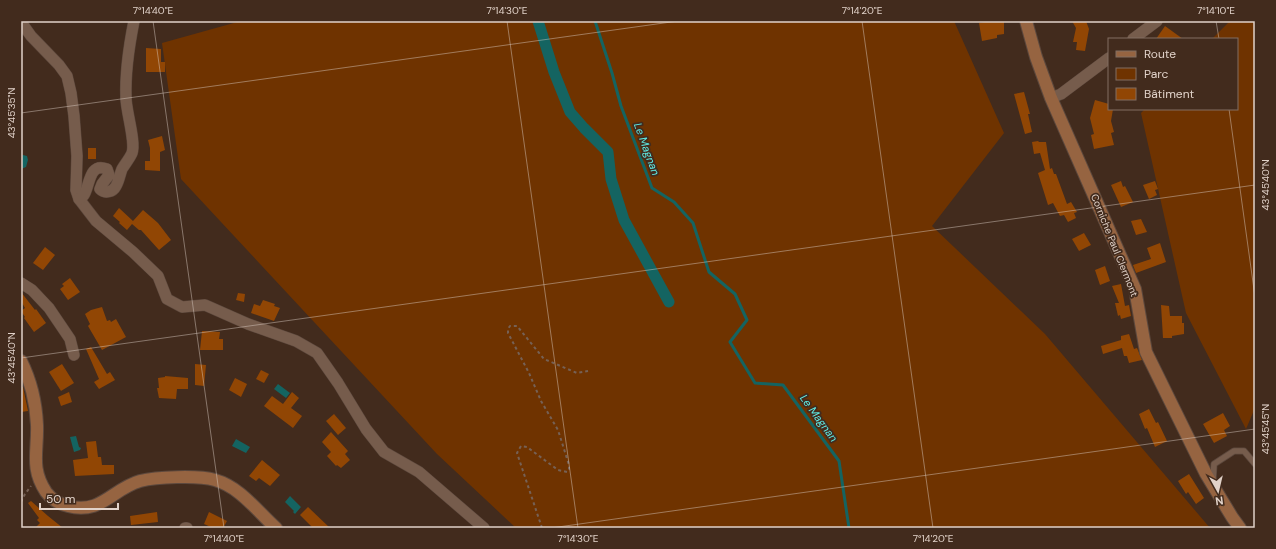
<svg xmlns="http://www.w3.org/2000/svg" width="1276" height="549" font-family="'DM Sans',sans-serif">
<rect width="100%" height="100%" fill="#422b1d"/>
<!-- green -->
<g fill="#6f3300">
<polygon points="241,21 954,21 1004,133 932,226 1045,334 1210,528 516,528 437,454 181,179 162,43"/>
<polygon points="1230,21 1255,21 1255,408 1246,429 1186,313 1141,113 1145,109 1237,109 1237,39 1212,39"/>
</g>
<!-- water -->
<g fill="#146461">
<polygon points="23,155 27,156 28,160 26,167 21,169 21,156"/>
<polygon points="278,384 290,393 286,398 274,389"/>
<polygon points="76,436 79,447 81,448 80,450 74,452 70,437"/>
<polygon points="236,439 250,447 246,453 232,446"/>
<polygon points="290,496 301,507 295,514 293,512 294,511 285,502"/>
</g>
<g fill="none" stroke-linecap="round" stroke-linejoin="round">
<!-- stream -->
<polyline stroke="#146461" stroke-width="3" points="595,21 612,73 621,106 652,188 674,202 693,223 709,272 735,294 747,320 730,342 755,383 783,385 839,461 849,528"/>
<!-- canal -->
<polyline stroke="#146461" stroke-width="11" points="538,21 554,72 570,112 584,128 608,152 611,179 624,220 669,302"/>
</g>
<!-- building -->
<g fill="#914604">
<polygon points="990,21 1004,21 1004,34 997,35 997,38 982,41 979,23"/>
<polygon points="1072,21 1086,21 1089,29 1085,51 1076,50 1077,42 1073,42 1076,28"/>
<polygon points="1165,26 1183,39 1156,39"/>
<polygon points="146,48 161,49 161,62 165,62 165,72 146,72"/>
<polygon points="1024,92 1030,114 1028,114 1032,132 1025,134 1014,94"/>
<polygon points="1095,100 1109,104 1109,109 1113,109 1111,121 1114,132 1111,133 1114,145 1094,149 1091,135 1094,134 1090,118"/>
<polygon points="162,136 165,150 160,152 160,171 145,170 145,161 150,161 150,148 148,140"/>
<polygon points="1038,141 1039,142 1046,142 1050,169 1052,168 1054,174 1056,174 1067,204 1071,202 1077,212 1074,213 1076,218 1068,222 1064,215 1060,216 1053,203 1048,205 1038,173 1045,170 1040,153 1034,154 1032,142"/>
<rect x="88" y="148" width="8" height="11"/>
<polygon points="1121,181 1123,187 1125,186 1133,202 1121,207 1111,185"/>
<polygon points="1155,181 1158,189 1155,190 1157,195 1149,199 1143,185"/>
<polygon points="119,208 133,221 143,210 158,223 171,240 159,250 141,230 139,230 132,224 127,230 119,223 120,222 113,216"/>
<polygon points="1141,219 1147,232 1136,235 1131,221"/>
<polygon points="1084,233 1091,245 1079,251 1072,239"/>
<polygon points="1160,243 1166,262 1136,273 1133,265 1151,259 1147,248"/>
<polygon points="45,247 55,255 43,270 33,263"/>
<polygon points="1105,266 1110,281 1100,285 1095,270"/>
<polygon points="70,278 80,292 68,300 60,289 64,286 62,284"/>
<polygon points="1121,284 1125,306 1129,305 1131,316 1121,319 1120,315 1118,316 1115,303 1119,303 1112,286"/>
<polygon points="21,292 35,310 36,309 46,323 34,332 24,318 25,317 21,311 25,308 21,301"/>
<polygon points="238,293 245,294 244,302 236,300"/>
<polygon points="263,300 275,304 274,306 280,308 274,321 251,313 254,304 260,306"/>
<polygon points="1161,305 1169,306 1170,316 1182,316 1182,323 1184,323 1184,334 1172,336 1172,338 1163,338"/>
<polygon points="102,307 107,321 110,320 111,322 116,319 126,337 102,350 88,326 90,324 85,314 91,310"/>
<polygon points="202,331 220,332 219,339 223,339 223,350 200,350"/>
<polygon points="1129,334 1134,349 1137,348 1142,360 1129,363 1127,356 1124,356 1122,348 1103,354 1101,346 1121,340 1121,336"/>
<polygon points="91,347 107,374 110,372 115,380 99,389 94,382 99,379 86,349"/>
<polygon points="62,364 74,383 61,391 49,372"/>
<polygon points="195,364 206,365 204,386 195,385"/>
<polygon points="261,370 269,374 264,383 256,379"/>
<polygon points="165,376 188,378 188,389 177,389 176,399 159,398 157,388 159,388 158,378 165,377"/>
<polygon points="235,378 247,384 241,397 229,390"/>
<polygon points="21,387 23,387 28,411 21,412"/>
<polygon points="69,392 72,402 61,406 58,397"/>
<polygon points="292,392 299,398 291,408 302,416 293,428 264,406 272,396 283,404"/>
<polygon points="1149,409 1156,423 1158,422 1167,441 1155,447 1147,428 1145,429 1139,414"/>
<polygon points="1223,413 1230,426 1224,430 1227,436 1214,443 1203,424"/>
<polygon points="334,414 346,428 338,435 326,421"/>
<polygon points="331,432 348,451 345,454 350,460 341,468 337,465 336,466 327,456 331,452 322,442"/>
<polygon points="96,441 98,457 101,457 102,465 114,465 114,474 75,476 73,460 88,458 86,442"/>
<polygon points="262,460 280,475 270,486 259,478 256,481 249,476"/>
<polygon points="1189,474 1204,498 1196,504 1188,492 1186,494 1178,481"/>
<polygon points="31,501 48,516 63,528 35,528 40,523 37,520 39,518 28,503"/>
<polygon points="308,507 330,528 313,528 300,515"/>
<polygon points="157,512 158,522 131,525 130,516"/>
<polygon points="209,512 227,521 223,528 213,528 204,524"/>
</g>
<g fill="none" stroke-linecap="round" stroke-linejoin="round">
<!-- lane casing -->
<g stroke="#5c483d" stroke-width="7">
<polyline id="lane" points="1213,480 1214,464 1234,451 1244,451 1255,464"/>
</g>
<!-- street casing -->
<g stroke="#5c483d" stroke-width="12">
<g id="street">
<polyline points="21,22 31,36 59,65 67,76 71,93 74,116 77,156 76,190 79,199 96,221 133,252 158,276 167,299 182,307 205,305 248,324 296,341 317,353 338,383 366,429 384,452 419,472 484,528"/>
<polyline points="1133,39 1157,21"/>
<polyline points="1051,98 1061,94 1109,58"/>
<path d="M79,199C81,198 82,197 84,195C90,185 89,162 107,169L109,175L102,184L100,189C105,194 113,192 116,186C119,181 120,174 122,169C125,164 130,158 132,153C136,142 126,111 126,98C125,72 129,46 134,21"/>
<polyline points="21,283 32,290 49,308 70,339 74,355"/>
<polyline points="185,528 187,528"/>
</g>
</g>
<!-- secondary casing -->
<g stroke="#5c483d" stroke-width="14">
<g id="secondary">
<polyline points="1026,21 1036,57 1051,98 1135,289 1146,352 1206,474 1232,517 1240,528"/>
<path d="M21,361C31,381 36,403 37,425C38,451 30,468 46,492C52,500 59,504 68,506C101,515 112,489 140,481C156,477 198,475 215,480C240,487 257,511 276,528"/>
</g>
</g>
<!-- path -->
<g stroke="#766155" stroke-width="2" stroke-dasharray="3 3" stroke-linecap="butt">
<polyline points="21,502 25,494 31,486"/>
<polyline points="542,528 517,453 521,446 527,447 558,470 567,472 569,469 569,465 558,430 541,401 529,373 508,333 508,329 510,326 517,326 544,359 577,373 588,371"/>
</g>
<!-- lane -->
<use href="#lane" stroke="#765c4c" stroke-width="5.5"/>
<!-- street -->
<use href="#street" stroke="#765c4c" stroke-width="11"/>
<!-- secondary -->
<use href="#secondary" stroke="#966441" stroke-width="12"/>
</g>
<!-- ticks -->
<path fill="none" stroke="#e1d2c9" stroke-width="1" stroke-opacity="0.45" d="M153,21L224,528M507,21L578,528M862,21L933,528M1216,21L1219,39M1229,109L1255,297M21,113L678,21M21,358L1255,185M551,528L1255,429"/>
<g text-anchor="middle" stroke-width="3.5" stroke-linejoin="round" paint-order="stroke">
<!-- street labels -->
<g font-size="10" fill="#e1d2c9" stroke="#422b1d">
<text transform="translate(1115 245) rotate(68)" y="4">Corniche Paul Clermont</text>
</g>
<!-- water labels -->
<g font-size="11" font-style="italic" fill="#5febe5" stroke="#422b1d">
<text transform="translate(647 149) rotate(70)" y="4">Le Magnan</text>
<text transform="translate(819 418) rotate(54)" y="4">Le Magnan</text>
</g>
</g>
<!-- border -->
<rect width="1276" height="549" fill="none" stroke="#422b1d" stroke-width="44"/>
<!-- legend -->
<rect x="1108" y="38" width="130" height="72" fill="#422b1d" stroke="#826e62"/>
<rect x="1116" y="51" width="20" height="6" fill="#966441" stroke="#826e62"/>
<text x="1144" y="58" font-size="12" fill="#e1d2c9">Route</text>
<rect x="1116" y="68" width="20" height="12" fill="#6f3300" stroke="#826e62"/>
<text x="1144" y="78" font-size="12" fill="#e1d2c9">Parc</text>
<rect x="1116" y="88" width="20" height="12" fill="#914604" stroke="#826e62"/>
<text x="1144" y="98" font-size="12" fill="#e1d2c9">Bâtiment</text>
<!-- north arrow -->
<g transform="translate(1218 491) rotate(172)" stroke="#422b1d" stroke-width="3" paint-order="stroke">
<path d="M0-3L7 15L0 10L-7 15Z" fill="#e1d2c9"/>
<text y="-6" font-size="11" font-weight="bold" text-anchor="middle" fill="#e1d2c9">N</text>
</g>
<!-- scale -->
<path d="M40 503v6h78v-6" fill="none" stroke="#e1d2c9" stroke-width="2"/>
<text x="46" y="503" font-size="12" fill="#e1d2c9" stroke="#422b1d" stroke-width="3" paint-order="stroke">50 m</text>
<rect x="22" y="22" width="1232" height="505" fill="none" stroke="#e1d2c9" stroke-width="1.5"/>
<g font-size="10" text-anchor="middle" fill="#e1d2c9">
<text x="153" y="14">7°14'40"E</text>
<text x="507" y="14">7°14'30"E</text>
<text x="862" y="14">7°14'20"E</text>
<text x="1216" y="14">7°14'10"E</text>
<text transform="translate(11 113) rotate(-90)" y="4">43°45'35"N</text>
<text transform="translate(1265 185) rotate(-90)" y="4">43°45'40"N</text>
<text transform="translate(11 358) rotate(-90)" y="4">43°45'40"N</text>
<text transform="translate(1265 429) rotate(-90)" y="4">43°45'45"N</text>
<text x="224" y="542">7°14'40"E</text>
<text x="578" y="542">7°14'30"E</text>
<text x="933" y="542">7°14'20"E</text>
</g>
</svg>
